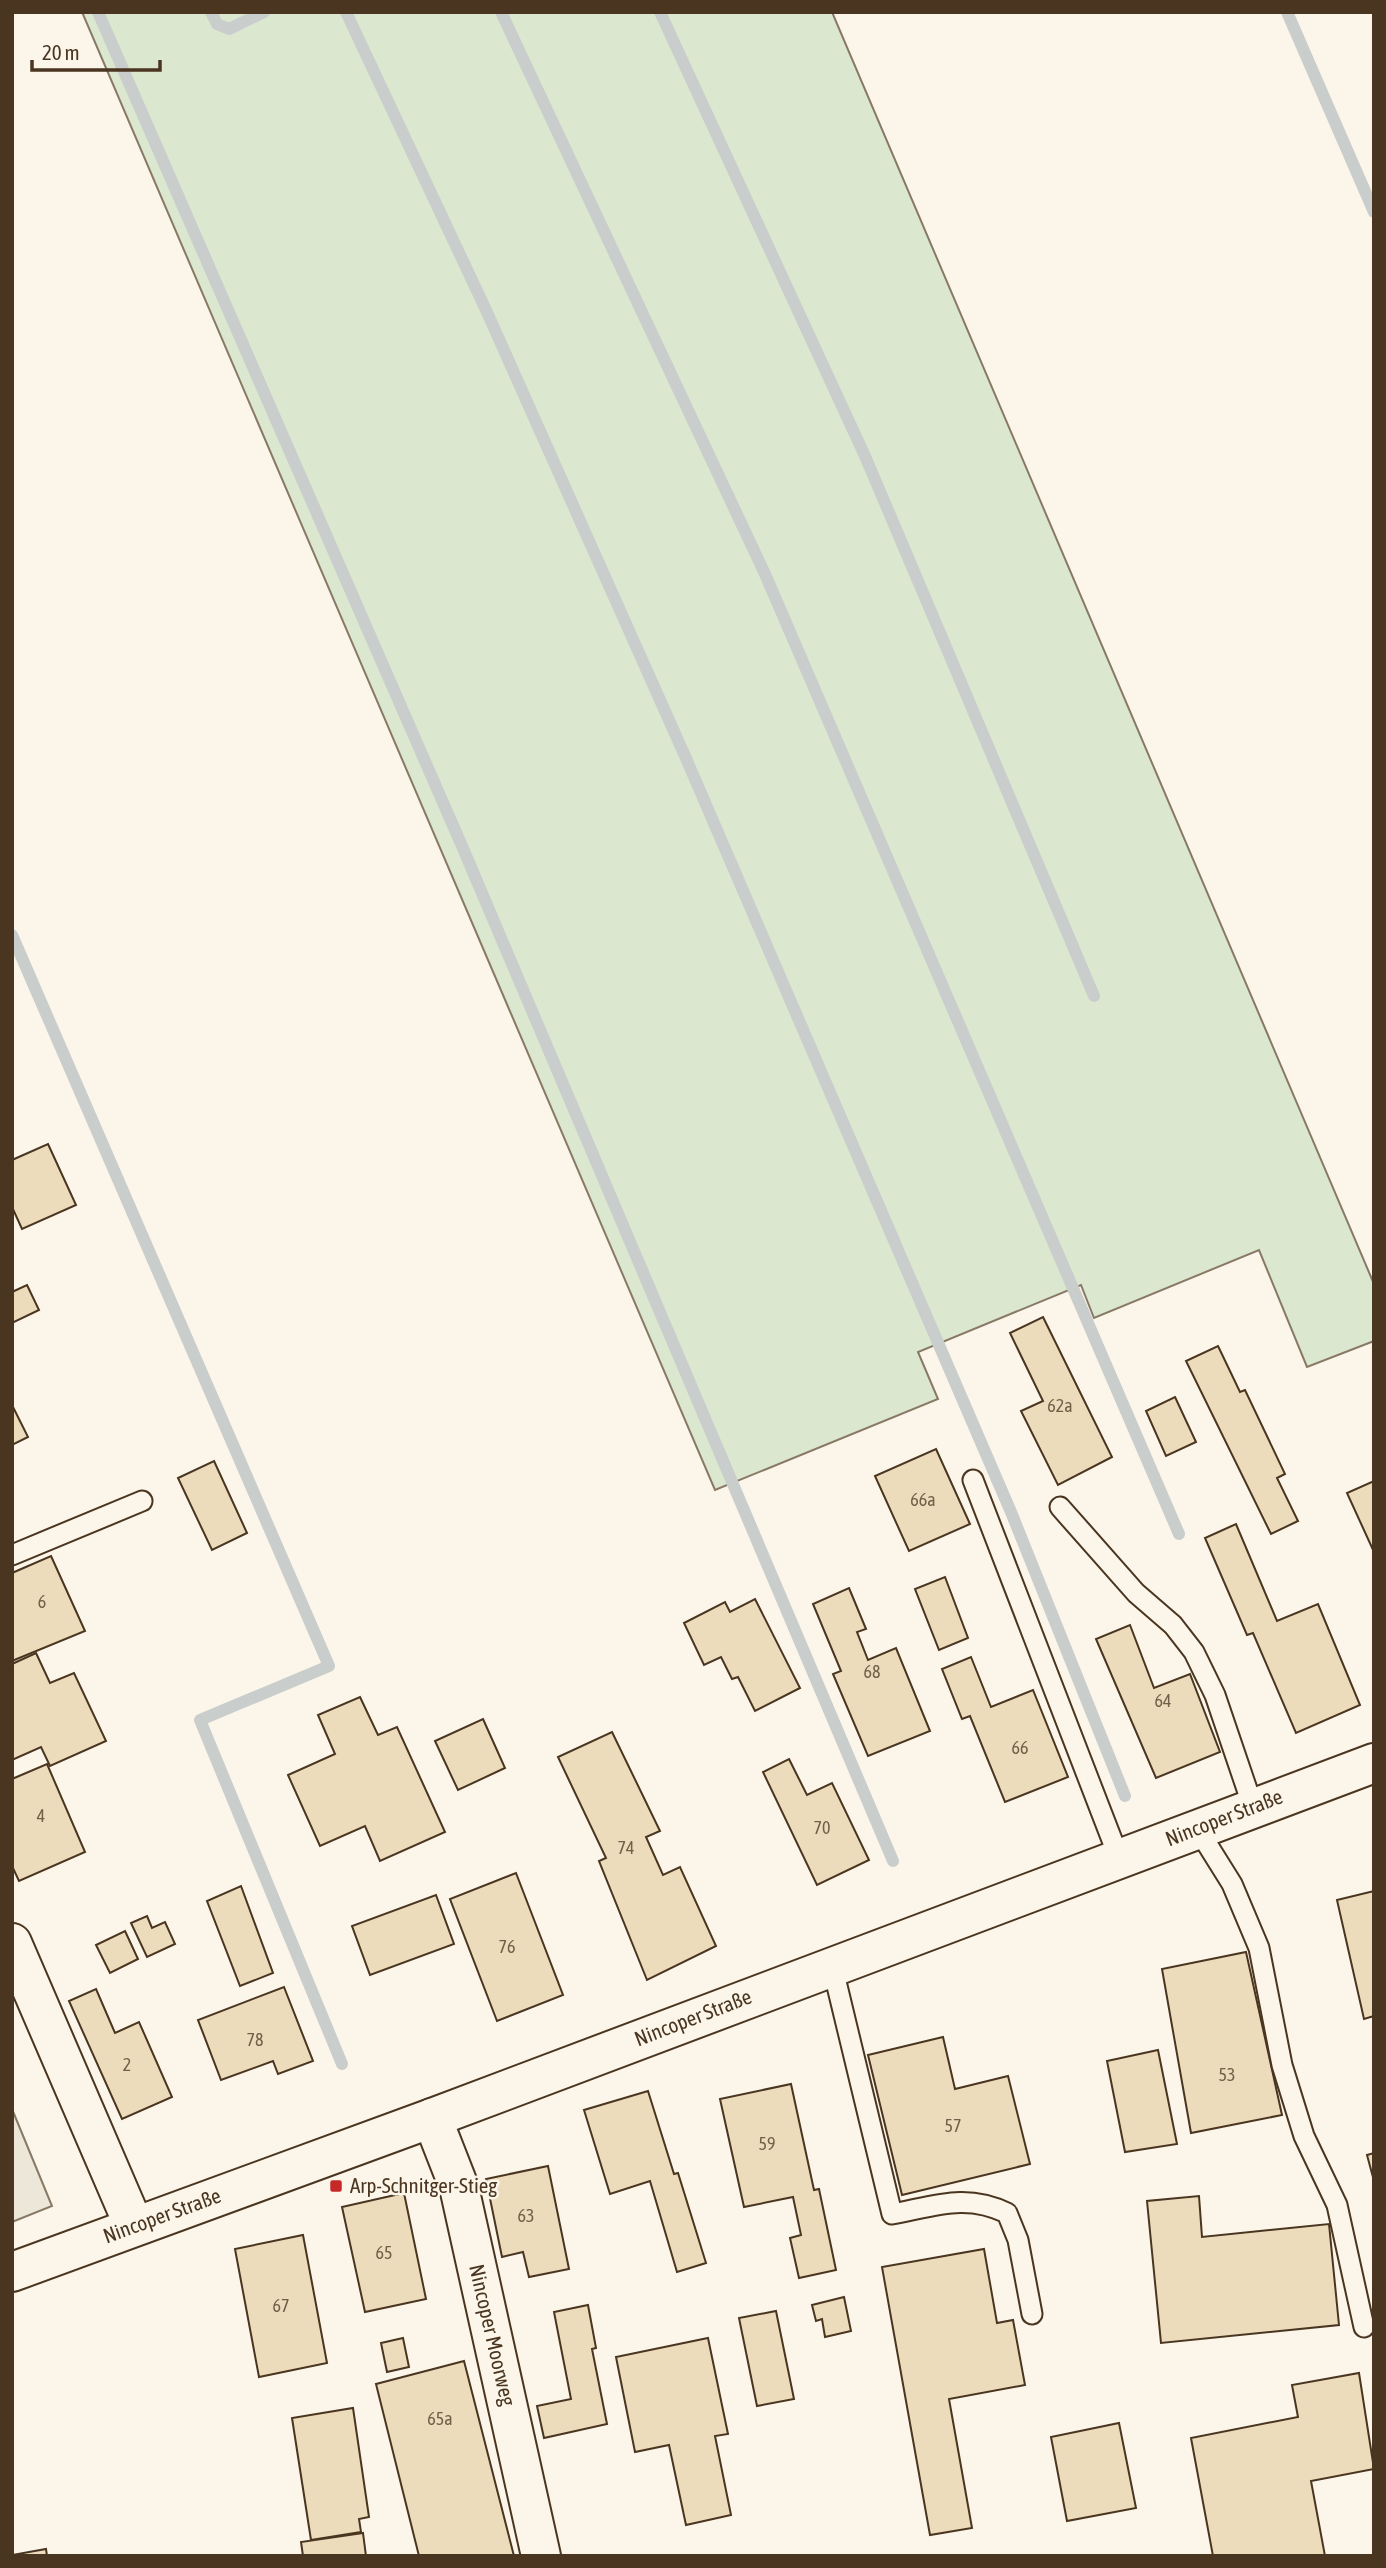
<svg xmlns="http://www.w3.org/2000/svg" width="1386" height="2568" font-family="'Asap Condensed',sans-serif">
<rect width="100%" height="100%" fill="#fbf6e9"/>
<!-- green -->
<polygon fill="#dce7d0" stroke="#887966" stroke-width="2" points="82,12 832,12 1374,1284 1374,1341 1307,1367 1259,1250 1094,1318 1081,1285 918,1352 938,1399 715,1490"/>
<!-- parking -->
<polygon fill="#ede7d9" stroke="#887966" stroke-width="2" points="12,2109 52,2206 12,2222"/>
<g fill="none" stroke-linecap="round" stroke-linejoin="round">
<!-- stream -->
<g stroke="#c9cecd" stroke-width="12">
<polyline points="98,12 462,846 893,1861"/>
<polyline points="211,12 217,24 229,29 264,12"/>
<polyline points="346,12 486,310 685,756 1011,1512 1125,1796"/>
<polyline points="501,12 765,574 1179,1534"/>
<polyline points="660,12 865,456 1094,996"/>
<polyline points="1287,12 1374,212"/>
<polyline points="12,935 329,1666 200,1720 342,2064"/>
</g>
</g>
<!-- building -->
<g fill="#ecdcbc" stroke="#4a3520" stroke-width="2">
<polygon points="48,1144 76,1205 22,1229 12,1207 12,1160"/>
<polygon points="27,1285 39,1310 12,1323 12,1292"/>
<polygon points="1043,1317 1112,1457 1058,1485 1021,1411 1043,1401 1010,1333"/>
<polygon points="1218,1346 1240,1392 1245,1390 1285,1474 1277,1478 1298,1521 1271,1534 1186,1361"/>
<polygon points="1175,1397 1196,1442 1166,1456 1146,1411"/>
<polygon points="12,1405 28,1437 12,1445"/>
<polygon points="936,1449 970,1524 909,1551 875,1476"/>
<polygon points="214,1461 247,1533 212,1550 178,1478"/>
<polygon points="1374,1481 1374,1552 1347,1493"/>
<polygon points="1236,1524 1277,1621 1318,1604 1360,1705 1296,1733 1253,1633 1247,1635 1205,1538"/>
<polygon points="51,1556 85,1631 12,1661 12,1573"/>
<polygon points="945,1577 968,1638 939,1650 915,1589"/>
<polygon points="849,1588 866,1629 857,1632 868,1660 896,1648 930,1731 868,1756 833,1674 841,1671 813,1604"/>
<polygon points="755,1599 800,1688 755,1711 738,1677 732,1679 721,1657 704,1665 684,1623 725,1602 730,1612"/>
<polygon points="1130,1625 1154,1688 1190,1674 1220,1752 1156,1778 1096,1639"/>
<polygon points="36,1653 50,1683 74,1673 106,1741 50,1766 41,1747 12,1760 12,1664"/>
<polygon points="971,1657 991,1707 1033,1690 1068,1777 1005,1802 970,1716 962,1719 942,1669"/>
<polygon points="360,1697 378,1735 397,1727 445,1832 380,1861 365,1826 320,1846 288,1775 335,1754 318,1715"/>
<polygon points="483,1719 505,1768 458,1790 435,1741"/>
<polygon points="612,1732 660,1831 646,1837 663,1875 680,1867 716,1946 647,1980 599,1861 606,1858 558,1757"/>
<polygon points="789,1759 807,1795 832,1783 869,1860 817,1885 763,1772"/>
<polygon points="47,1764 85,1852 19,1881 12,1866 12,1779"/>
<polygon points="516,1873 563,1995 497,2021 450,1899"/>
<polygon points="241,1886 273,1973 240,1986 207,1901"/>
<polygon points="1374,1891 1374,2016 1364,2019 1337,1900"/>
<polygon points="436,1895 454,1944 370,1975 352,1926"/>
<polygon points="147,1916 152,1928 165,1922 175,1944 147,1957 131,1923"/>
<polygon points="125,1931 138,1959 110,1973 96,1945"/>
<polygon points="1246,1952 1282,2115 1191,2133 1162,1969"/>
<polygon points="284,1987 313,2061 278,2074 273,2061 221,2080 198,2020"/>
<polygon points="96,1989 115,2033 139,2022 172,2097 122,2119 69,2001"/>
<polygon points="943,2037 955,2089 1008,2076 1030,2164 902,2195 868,2055"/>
<polygon points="1158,2050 1177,2144 1125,2152 1107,2061"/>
<polygon points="791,2084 814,2190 819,2189 836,2270 799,2278 790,2238 801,2235 793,2197 744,2207 720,2099"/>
<polygon points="648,2091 674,2174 678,2173 706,2263 677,2272 650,2181 610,2194 584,2110"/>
<polygon points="1374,2153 1374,2181 1367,2155"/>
<polygon points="548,2166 569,2269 529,2277 523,2252 502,2257 486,2179"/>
<polygon points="404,2193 426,2299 365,2312 342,2207"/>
<polygon points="1199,2196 1202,2237 1329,2224 1339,2325 1161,2343 1147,2201"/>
<polygon points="303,2235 327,2363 259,2377 235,2249"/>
<polygon points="984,2249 997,2323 1013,2320 1025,2385 949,2399 972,2528 930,2535 882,2267"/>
<polygon points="844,2297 851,2331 825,2337 822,2319 816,2321 812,2305"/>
<polygon points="588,2305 596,2348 592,2349 607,2424 544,2438 537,2406 571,2399 554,2312"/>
<polygon points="776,2311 794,2399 757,2406 739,2318"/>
<polygon points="403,2338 409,2367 387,2372 381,2343"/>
<polygon points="708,2338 728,2434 715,2436 731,2515 686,2525 669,2445 635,2452 616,2357"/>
<polygon points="464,2361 514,2556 419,2556 376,2384"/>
<polygon points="1359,2373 1374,2469 1311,2481 1325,2556 1213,2556 1191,2438 1298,2417 1292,2385"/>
<polygon points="353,2408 369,2517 359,2519 361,2532 311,2540 292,2418"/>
<polygon points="1119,2423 1136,2508 1067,2521 1051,2437"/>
<polygon points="363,2533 366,2556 303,2556 301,2542"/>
<polygon points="46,2549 47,2556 12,2556 12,2555"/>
</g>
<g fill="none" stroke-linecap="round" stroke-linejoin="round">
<!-- lane casing -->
<g stroke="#4a3520" stroke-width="23">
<g id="lane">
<polyline points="973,1480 1119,1858"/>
<polyline points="1060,1507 1136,1593 1173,1625 1194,1652 1215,1695 1253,1807"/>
<polyline points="12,1555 142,1501"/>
<polyline points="1197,1828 1232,1884 1259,1948 1282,2065 1304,2136 1337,2205 1364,2327"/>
<path d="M832,1965L892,2214C935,2206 966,2193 1007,2213L1018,2240L1032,2314"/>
</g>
</g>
<!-- street casing -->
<g stroke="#4a3520" stroke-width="42">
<g id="street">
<polyline points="12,1943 134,2226"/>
<polyline points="432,2118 459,2187 541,2556"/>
</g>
</g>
<!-- secondary casing -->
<g stroke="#4a3520" stroke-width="42">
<polyline id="secondary" points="12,2272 432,2118 1374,1763"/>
</g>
<!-- lane -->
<use href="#lane" stroke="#fbf6e9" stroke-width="19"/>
<!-- street -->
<use href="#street" stroke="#fbf6e9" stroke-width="38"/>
<!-- secondary -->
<use href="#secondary" stroke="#fbf6e9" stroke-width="38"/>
</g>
<!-- markers -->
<rect fill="#c62828" stroke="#fbf6e9" stroke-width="2.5" x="329" y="2179" width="14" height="14" rx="3.5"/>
<g text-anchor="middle" stroke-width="5" stroke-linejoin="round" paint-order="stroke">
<!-- number labels -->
<g font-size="18" fill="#725f47">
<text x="1060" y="1412">62a</text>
<text x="923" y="1506">66a</text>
<text x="42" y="1608">6</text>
<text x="872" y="1678">68</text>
<text x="1163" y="1707">64</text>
<text x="1020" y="1754">66</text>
<text x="41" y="1822">4</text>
<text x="822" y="1834">70</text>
<text x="626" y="1854">74</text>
<text x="507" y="1953">76</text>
<text x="255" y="2046">78</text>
<text x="127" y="2071">2</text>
<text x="1227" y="2081">53</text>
<text x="953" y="2132">57</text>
<text x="767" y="2150">59</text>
<text x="526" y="2222">63</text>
<text x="384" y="2259">65</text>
<text x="281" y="2312">67</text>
<text x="440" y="2425">65a</text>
</g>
<!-- street labels -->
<g font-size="21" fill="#4a3520" stroke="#fbf6e9">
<text transform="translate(1224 1818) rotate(-21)" y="7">Nincoper Straße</text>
<text transform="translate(693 2018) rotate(-21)" y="7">Nincoper Straße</text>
<text transform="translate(162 2216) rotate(-20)" y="7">Nincoper Straße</text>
<text transform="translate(492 2335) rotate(77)" y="7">Nincoper Moorweg</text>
</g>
<!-- poi labels -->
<g font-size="21" fill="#4a3520" stroke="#fbf6e9" text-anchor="start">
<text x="350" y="2193">Arp-Schnitger-Stieg</text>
</g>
</g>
<!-- border -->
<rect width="1386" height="2568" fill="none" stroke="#4a3520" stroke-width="28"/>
<!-- scale -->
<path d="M32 60v10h128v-10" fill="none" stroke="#4a3520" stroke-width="3.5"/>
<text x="42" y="60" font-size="21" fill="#4a3520" stroke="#fbf6e9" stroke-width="5" paint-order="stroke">20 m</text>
</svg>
